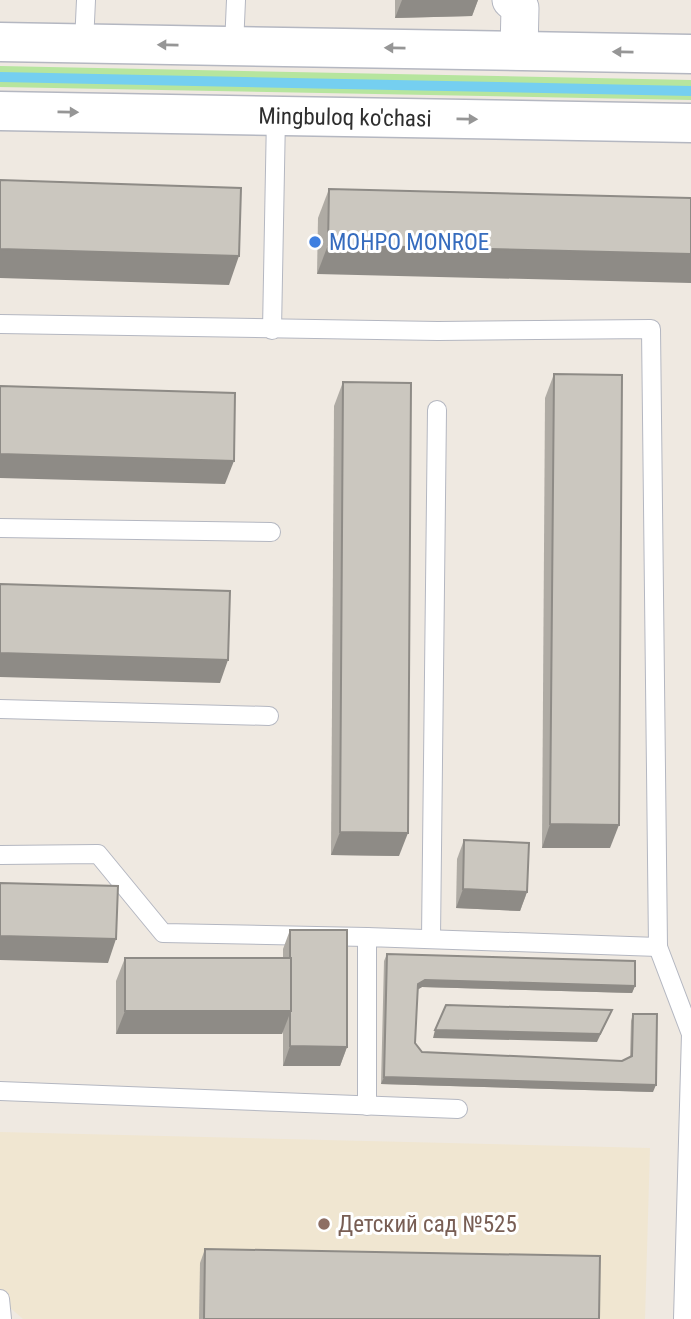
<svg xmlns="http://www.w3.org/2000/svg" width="691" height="1319" font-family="'Roboto Condensed',sans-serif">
<rect width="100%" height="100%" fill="#efe9e1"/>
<!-- education -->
<polygon fill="#f0e6d1" points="0,1132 650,1148 645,1319 23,1319 0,1299"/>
<!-- green -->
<polygon fill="#b6e59e" points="0,66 691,80 691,100 0,87"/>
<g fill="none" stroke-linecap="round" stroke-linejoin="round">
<!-- stream -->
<polyline stroke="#75cff0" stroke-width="10" points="0,77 691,91"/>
<!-- service casing -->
<g stroke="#b4b7c1" stroke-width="20">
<g id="service">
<polyline points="84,43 86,0"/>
<polyline points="234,46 236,0"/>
<polyline points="0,324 438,331 651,329 658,947 691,1034 683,1319"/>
<polyline points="272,330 276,116"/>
<polyline points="0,528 271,532"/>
<polyline points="0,709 269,716"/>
<polyline points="0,855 98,854 163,933 367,937"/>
<polyline points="431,938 437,410"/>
<polyline points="0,1091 458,1109"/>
<polyline points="367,1106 367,937 658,947"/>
<polyline points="0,1299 2,1319"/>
</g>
</g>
<!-- minor casing -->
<g stroke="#b4b7c1" stroke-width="39">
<polyline id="minor" points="511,0 520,8 519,51"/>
</g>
<!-- secondary casing -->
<g stroke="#b4b7c1" stroke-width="41">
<g id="secondary">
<polyline points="0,42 691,54"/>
<polyline points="0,111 691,123"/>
</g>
</g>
<!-- service -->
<use href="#service" stroke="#fff" stroke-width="18"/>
<!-- minor -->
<use href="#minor" stroke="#fff" stroke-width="37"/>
<!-- secondary -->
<use href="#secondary" stroke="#fff" stroke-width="38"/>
</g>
<!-- wall -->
<g fill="#afaba4">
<polygon points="395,0 478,0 472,16 395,18"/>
<polygon points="329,189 691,198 317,274 318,218"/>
<polygon points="554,374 610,848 542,848 545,398"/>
<polygon points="343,382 399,856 331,855 334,406"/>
<polygon points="464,840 527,892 520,911 456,908 457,859"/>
<polygon points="290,930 347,1047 340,1066 283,1066 283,1031 282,1034 116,1034 116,981 125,958 283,958 283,949"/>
<polygon points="387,954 635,986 632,993 422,987 417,990 415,1043 422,1052 622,1061 630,1057 631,1021 633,1014 653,1092 381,1084 384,961"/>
<polygon points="205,1249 599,1319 199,1319 200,1263"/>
</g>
<!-- shaded-wall -->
<g fill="#8e8b86">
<polygon points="402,0 478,0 472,16 395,18"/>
<polygon points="328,245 691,254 691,283 317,274"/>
<polygon points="0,249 239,256 229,285 0,278"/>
<polygon points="0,454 234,461 225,484 0,478"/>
<polygon points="0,653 228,660 220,683 0,677"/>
<polygon points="550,824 619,825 610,848 542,848"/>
<polygon points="340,832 408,833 399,856 331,855"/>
<polygon points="463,889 527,892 520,911 456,908"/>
<polygon points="0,936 116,939 108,963 0,960"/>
<polygon points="425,980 635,986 632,993 422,987 415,991 418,984"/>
<polygon points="612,1010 597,1042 433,1038 435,1030"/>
<polygon points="125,1011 291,1011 282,1034 116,1034"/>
<polygon points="290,1046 347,1047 340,1066 283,1066"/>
<polygon points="384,1077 656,1085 653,1092 381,1084"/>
</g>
<!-- building -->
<g fill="#cbc7bf" stroke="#8e8b86" stroke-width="2">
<polygon points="0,180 241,188 239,256 0,249"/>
<polygon points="329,189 691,198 691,254 328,245"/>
<polygon points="554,374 622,375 619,825 550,824"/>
<polygon points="343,382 411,383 408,833 340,832"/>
<polygon points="0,386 235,393 234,461 0,454"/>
<polygon points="0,584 230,591 228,660 0,653"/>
<polygon points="464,840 529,843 527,892 463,889"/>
<polygon points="0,883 118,886 116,939 0,936"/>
<polygon points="290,930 347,930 347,1047 290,1046"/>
<polygon points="387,954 635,961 635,986 425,980 418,984 415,1043 422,1052 622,1061 632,1056 633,1014 657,1014 656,1085 384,1077"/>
<rect x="125" y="958" width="166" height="53"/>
<polygon points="446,1005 612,1010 600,1034 435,1030"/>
<polygon points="205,1249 600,1256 599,1319 204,1319"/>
</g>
<!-- one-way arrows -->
<defs><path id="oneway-solid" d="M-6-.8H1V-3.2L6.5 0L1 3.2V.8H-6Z" transform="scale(1.75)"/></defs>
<g fill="#969696">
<use href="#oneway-solid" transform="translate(168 45) rotate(-179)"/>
<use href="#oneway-solid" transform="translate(395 48) rotate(-179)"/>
<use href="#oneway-solid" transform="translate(623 52) rotate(-179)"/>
<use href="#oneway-solid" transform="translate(68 112) rotate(1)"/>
<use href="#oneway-solid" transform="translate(467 119) rotate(1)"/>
</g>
<!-- markers -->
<circle fill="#3f7fe0" stroke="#fff" stroke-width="2.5" cx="315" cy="242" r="7"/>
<circle fill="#8d6e63" stroke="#fff" stroke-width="2.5" cx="324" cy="1224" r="7"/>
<g text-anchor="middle" stroke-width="6" stroke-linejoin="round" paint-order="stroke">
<!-- street labels -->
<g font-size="23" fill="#2e2e2e" stroke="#fff">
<text transform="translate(345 117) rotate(1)" y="8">Mingbuloq ko'chasi</text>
</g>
<!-- shop labels -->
<g font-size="23" fill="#366cbe" stroke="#fff" text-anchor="start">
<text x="329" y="250">МОНРО MONROE</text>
</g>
<!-- education labels -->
<g font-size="23" fill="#785e54" stroke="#fff" text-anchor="start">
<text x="338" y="1232">Детский сад №525</text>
</g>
</g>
</svg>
